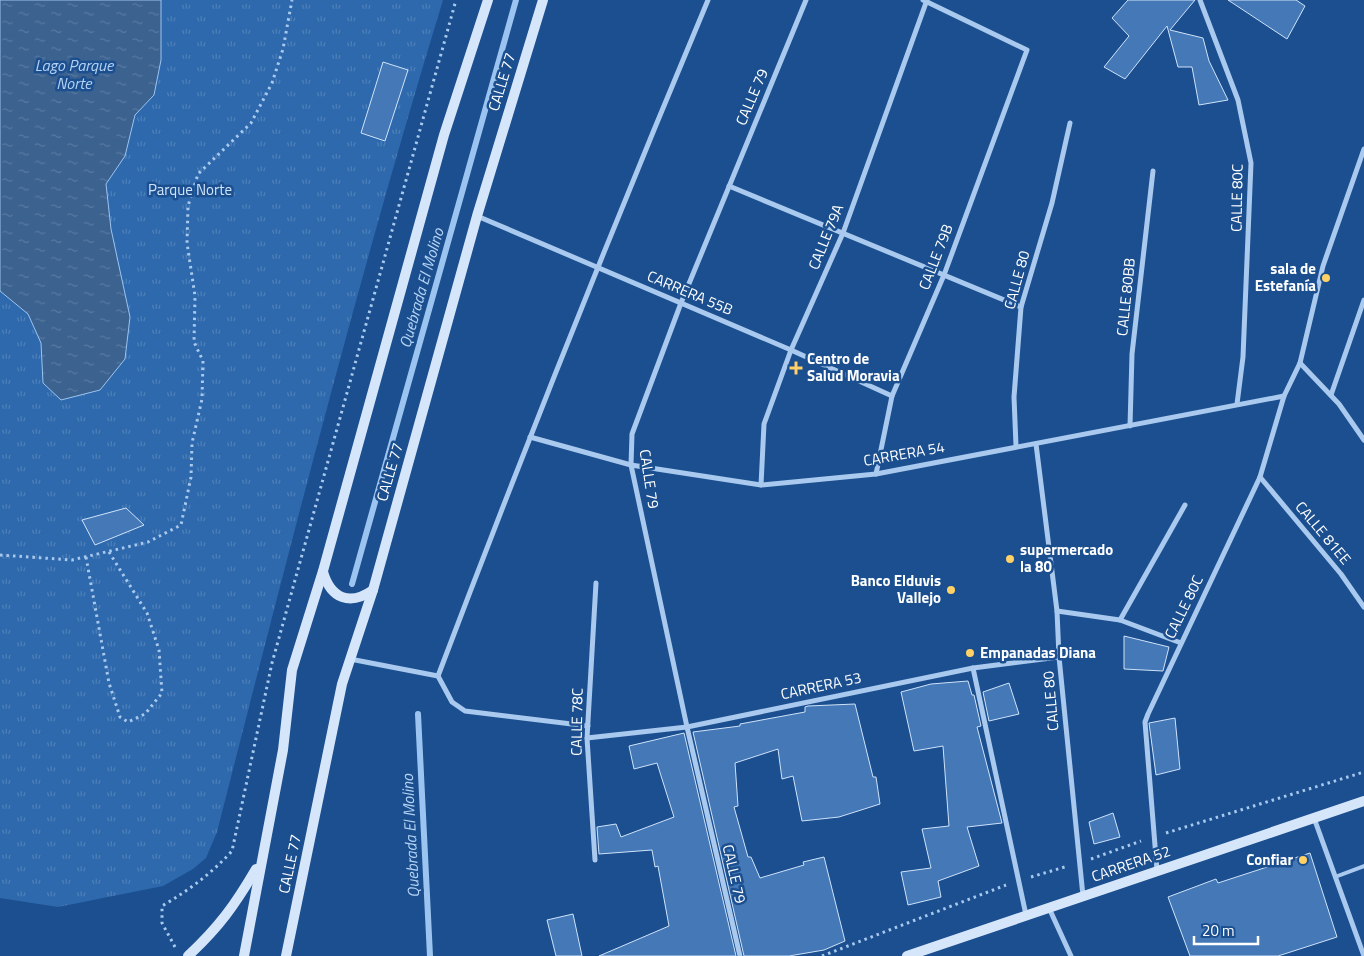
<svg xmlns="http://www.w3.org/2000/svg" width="1364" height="956" font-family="'Titillium Web',sans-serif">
<defs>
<pattern id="park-tufts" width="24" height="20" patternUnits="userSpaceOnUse" patternTransform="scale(1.25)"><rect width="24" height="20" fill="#2e69ad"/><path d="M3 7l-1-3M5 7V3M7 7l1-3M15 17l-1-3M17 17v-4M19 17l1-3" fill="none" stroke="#4d80b9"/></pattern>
<pattern id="water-ripples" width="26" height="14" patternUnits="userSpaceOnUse" patternTransform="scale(1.25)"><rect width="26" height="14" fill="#3c6290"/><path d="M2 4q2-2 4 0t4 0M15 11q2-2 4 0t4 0" fill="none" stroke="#597aa1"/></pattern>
</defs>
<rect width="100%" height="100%" fill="#1b4f8f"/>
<!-- park -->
<path fill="url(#park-tufts)" d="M0,0H443C359,275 288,554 217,832L206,858L193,869L163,886L58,907L0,898Z"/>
<!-- water -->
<polygon fill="url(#water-ripples)" stroke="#9cc4f0" points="0,0 161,0 161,60 154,95 135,115 125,156 106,184 111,229 130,317 125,359 100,390 61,400 43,383 41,343 28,314 0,291"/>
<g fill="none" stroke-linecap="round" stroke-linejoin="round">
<!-- stream -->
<g stroke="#9cc4f0" stroke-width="6">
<polyline points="352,584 516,0"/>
<polyline points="418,714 430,956"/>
</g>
</g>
<!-- building -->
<g fill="#4478b7" stroke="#cfe3fa">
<polygon points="1128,0 1195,0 1170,30 1203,38 1209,61 1228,100 1199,105 1192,67 1178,67 1167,26 1125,79 1104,67 1129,36 1112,18"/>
<polygon points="1228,0 1296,0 1305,6 1287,39"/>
<polygon points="383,62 408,70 385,141 361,133"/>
<polygon points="126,508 144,525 95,545 82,520"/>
<polygon points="1124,636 1169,647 1163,671 1124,669"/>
<polygon points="968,681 972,695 974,695 981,726 977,727 1002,823 967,827 979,866 938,881 941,897 908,905 901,872 931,868 922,829 949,826 943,746 914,751 901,692 931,684"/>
<polygon points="1009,683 1019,714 989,721 983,692"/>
<polygon points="855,704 873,777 876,777 880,804 839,817 802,821 793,776 782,779 778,749 735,763 738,806 734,807 748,857 751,857 760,878 804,865 803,862 824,857 845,941 824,950 789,956 744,956 693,732 740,726 740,724 805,712 805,707 808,706"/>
<polygon points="1175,718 1180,769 1156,775 1149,723"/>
<polygon points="684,733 736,956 599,956 669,926 658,866 655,867 652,850 599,854 597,827 616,824 621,837 674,817 657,763 634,769 629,746"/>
<polygon points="1113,813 1120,837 1094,844 1089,822"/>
<polygon points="1310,853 1337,937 1278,956 1190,956 1168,897 1216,879 1218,883"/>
<polygon points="573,914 582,956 556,956 547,920"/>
</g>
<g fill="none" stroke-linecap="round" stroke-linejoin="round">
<!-- path -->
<g stroke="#a9c9ee" stroke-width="3" stroke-dasharray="2.5 4" stroke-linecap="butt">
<polyline points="0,555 72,560 148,542 181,525 191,477 192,443 202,399 203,361 194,342 195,296 187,243 188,206 198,174 251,123 272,83 283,49 292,0"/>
<polyline points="86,557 109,683 120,717 128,722 145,714 162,693 159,650 147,613 109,552"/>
<polyline points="1166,833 1364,772"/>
<polyline points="1091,859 1141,841"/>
<polyline points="1031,877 1068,866"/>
<path d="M175,947L162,923V906C189,890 211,874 232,851L272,663L456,0"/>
<polyline points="822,956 1006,885"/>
</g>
<!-- service -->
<polyline stroke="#a9c9ee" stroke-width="4" points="1335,877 1364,866"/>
<!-- minor -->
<g stroke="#a9c9ee" stroke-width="5">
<polyline points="1200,0 1238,100 1251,163 1243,357 1237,404"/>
<polyline points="729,186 1021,307"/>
<polyline points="477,216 791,350 892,396"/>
<polyline points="1300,363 1339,404 1364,440"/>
<polyline points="1331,395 1364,300"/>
<polyline points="1130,426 1132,354 1153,171"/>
<polyline points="530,437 631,465 761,485 876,474 1284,396"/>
<polyline points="1036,444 1057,611 1059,657 1083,896"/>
<polyline points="1016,446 1014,397 1021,307 1052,203 1070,123"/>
<polyline points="876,474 892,396 944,275 1027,50 923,0"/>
<polyline points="1260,477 1341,574 1364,607"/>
<polyline points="761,485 764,424 791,350 843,233 927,0"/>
<polyline points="1057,611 1120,620 1181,643"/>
<polyline points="1120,620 1185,505"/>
<polyline points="350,659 438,676"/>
<polyline points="973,668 1026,915"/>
<path d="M438,676C524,449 614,224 708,0"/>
<polyline points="438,676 452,702 465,711 588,726"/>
<polyline points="587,738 687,727 973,668 1059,657"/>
<polyline points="1314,818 1364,956"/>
<polyline points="595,860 587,738 596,583"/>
<polyline points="1157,870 1145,722 1148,714 1260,477 1284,396 1300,363 1323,266 1364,149"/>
<polyline points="1049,908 1071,956"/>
<polyline points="740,956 687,727 631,465 632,434 681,303 806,0"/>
</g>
<!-- secondary -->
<g stroke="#d6e6fa" stroke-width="10">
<path d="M323,572C331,599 350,606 373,590"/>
<path d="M188,956C219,927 235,905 256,869"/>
<polyline points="244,956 283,750 292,670 323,571 444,135 488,0"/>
<polyline points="286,956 342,684 373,590 477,216 543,0"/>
<polyline points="907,956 1364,801"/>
</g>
</g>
<!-- markers -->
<g fill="#ffd166" stroke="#1b4f8f" stroke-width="2">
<circle cx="1326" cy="278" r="5"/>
<path d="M793.5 360.5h5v5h5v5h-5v5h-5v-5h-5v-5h5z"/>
<circle cx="1010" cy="559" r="5"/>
<circle cx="951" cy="590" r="5"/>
<circle cx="970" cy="653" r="5"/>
<circle cx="1303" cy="860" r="5"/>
</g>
<g text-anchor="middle" stroke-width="5" stroke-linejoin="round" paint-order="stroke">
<!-- street labels -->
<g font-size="15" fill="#fff" stroke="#1b4f8f">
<text transform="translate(502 82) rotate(-73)" y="5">CALLE 77</text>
<text transform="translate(752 97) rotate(-67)" y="5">CALLE 79</text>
<text transform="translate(1237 198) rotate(-89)" y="5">CALLE 80C</text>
<text transform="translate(826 237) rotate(-68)" y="5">CALLE 79A</text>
<text transform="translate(936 257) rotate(-69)" y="5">CALLE 79B</text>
<text transform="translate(1017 280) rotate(-75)" y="5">CALLE 80</text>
<text transform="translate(690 293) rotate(23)" y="5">CARRERA 55B</text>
<text transform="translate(1126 297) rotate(-84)" y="5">CALLE 80BB</text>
<text transform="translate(904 454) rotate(-10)" y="5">CARRERA 54</text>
<text transform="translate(390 472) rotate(-74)" y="5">CALLE 77</text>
<text transform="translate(649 479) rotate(81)" y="5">CALLE 79</text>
<text transform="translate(1323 533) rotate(50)" y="5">CALLE 81EE</text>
<text transform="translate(1184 607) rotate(-64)" y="5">CALLE 80C</text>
<text transform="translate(821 686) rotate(-12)" y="5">CARRERA 53</text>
<text transform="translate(1051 701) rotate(-95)" y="5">CALLE 80</text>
<text transform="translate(577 722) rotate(-89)" y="5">CALLE 78C</text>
<text transform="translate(290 864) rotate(-78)" y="5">CALLE 77</text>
<text transform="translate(1131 864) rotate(-19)" y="5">CARRERA 52</text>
<text transform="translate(734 874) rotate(77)" y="5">CALLE 79</text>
</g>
<!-- park labels -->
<g font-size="15" fill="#cfe3fa" stroke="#1b4f8f">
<text x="190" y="195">Parque Norte</text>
</g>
<!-- poi labels -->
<g font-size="15" font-weight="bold" fill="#fff" stroke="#1b4f8f" text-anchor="end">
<text x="1316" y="274">sala de<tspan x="1316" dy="17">Estefanía</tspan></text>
<text x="807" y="364" text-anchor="start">Centro de<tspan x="807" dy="17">Salud Moravia</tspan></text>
<text x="1020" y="555" text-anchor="start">supermercado<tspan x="1020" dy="17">la 80</tspan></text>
<text x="941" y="586">Banco Elduvis<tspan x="941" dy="17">Vallejo</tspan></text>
<text x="980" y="658" text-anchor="start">Empanadas Diana</text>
<text x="1293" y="865">Confiar</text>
</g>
<!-- water labels -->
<g font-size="16" font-style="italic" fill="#b5d3f5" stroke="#1b4f8f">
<text x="74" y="71">Lago Parque<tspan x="74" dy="18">Norte</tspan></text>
<text transform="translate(421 288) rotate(-74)" y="6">Quebrada El Molino</text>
<text transform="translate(410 836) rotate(-93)" y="6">Quebrada El Molino</text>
</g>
</g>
<!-- scale -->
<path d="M1194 936v8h64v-8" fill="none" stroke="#ffffff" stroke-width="2.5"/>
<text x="1202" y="936" font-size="15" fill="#ffffff" stroke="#1b4f8f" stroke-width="4" paint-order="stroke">20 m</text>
</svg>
